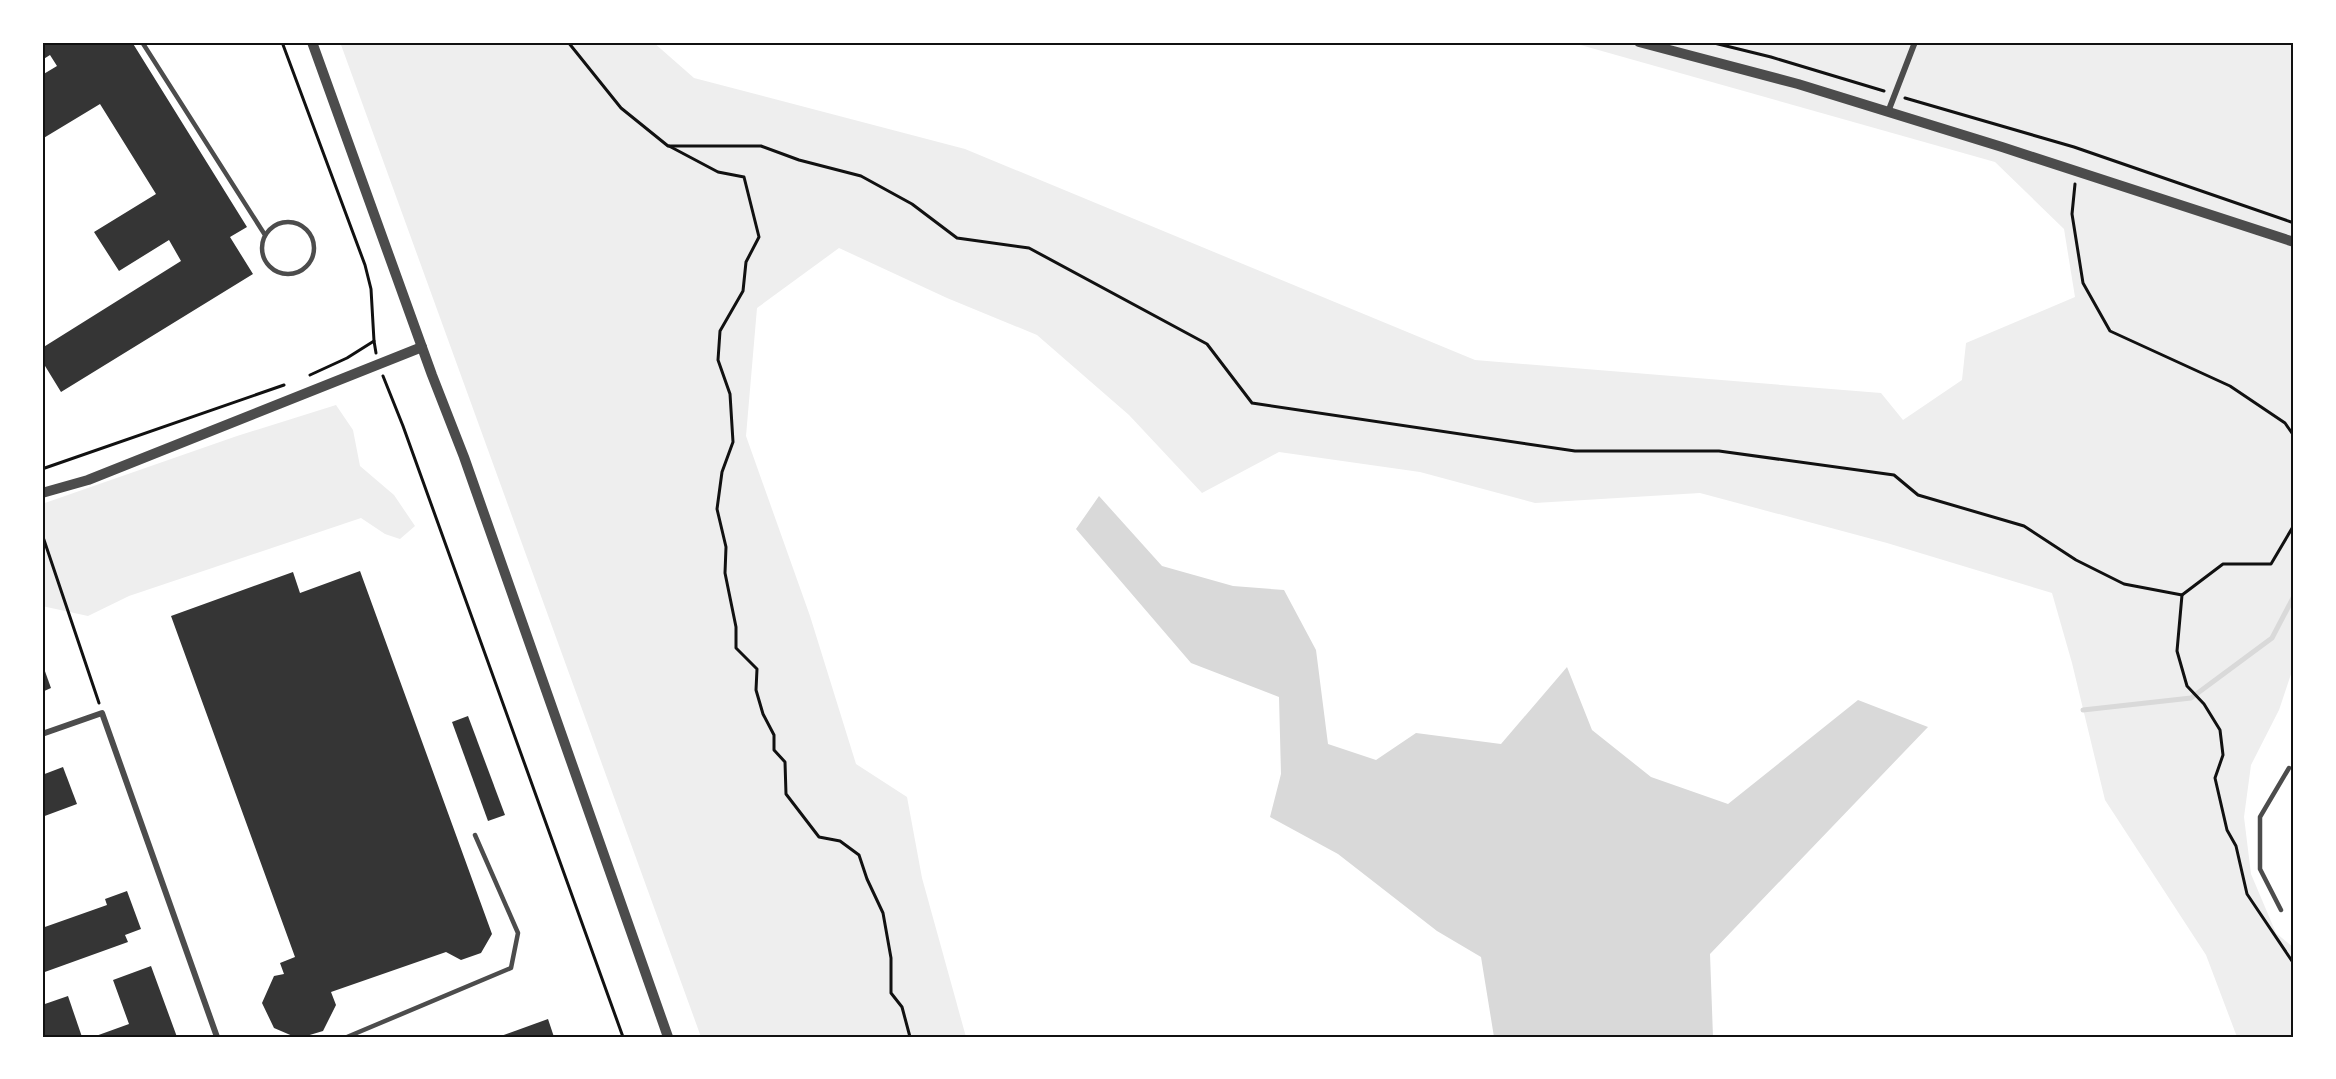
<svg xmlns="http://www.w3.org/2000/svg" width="2336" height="1079" font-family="'Noto Sans',sans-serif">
<rect width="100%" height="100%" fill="#fff"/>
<!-- green -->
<g fill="#eee">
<polygon points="340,42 653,42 694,78 965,149 1475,360 1881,393 1903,420 1962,380 1966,343 2075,297 2064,229 1995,162 1570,42 2294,42 2294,665 2279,710 2251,765 2244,817 2251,874 2276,933 2294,948 2294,1037 2237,1037 2206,955 2105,800 2072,663 2052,593 1887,543 1700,493 1535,503 1420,472 1279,452 1202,493 1129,415 1037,335 947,298 839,248 757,308 746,436 810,616 856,764 907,797 922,878 966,1037 701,1037"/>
<polygon points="336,405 353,430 360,466 394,495 415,526 400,539 385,534 361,518 129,596 88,616 42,606 42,504 237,436"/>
</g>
<!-- water -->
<polygon fill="#d9d9d9" points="1099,496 1162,566 1233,586 1284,590 1316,650 1328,744 1376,760 1416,733 1501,744 1567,667 1592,730 1651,777 1728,804 1858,700 1928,727 1710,954 1713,1037 1494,1037 1481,957 1437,931 1338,854 1270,817 1281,774 1279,697 1191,663 1076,529"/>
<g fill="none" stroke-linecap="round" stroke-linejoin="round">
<!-- stream -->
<polyline stroke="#d9d9d9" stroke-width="5" points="2083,710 2191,698 2272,638 2294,596"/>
</g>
<!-- building -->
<g fill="#353535">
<polygon points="42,42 132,42 247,227 230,237 253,274 61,392 42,361 42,348 181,261 169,240 119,271 94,232 156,194 100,104 42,139 42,75 57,66 50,55 42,60"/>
<polygon points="360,571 492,934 481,953 461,960 446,952 331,992 336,1005 323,1031 303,1037 295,1037 274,1028 262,1003 274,976 284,974 280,963 295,957 171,616 293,572 300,593"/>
<polygon points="42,663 51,688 42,692"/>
<polygon points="468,716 505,815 488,821 452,722"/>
<polygon points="63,767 77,804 42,817 42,775"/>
<polygon points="127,891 141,929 125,935 128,942 42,973 42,928 107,905 105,899"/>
<polygon points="151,966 177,1037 93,1037 129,1024 113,980"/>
<polygon points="68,996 82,1037 42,1037 42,1005"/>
<polygon points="548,1019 554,1037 498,1037"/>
</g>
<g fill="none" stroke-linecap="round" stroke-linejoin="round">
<!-- path -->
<g stroke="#111" stroke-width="3">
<polyline points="282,42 365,265 371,289 374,341 347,358 310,375"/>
<polyline points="568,42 621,108 668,146 761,146 799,160 861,176 912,204 957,238 1029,248 1207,344 1252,403 1575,451 1719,451 1894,475 1918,495 2024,526 2076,560 2124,584 2182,595 2223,564 2271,564 2294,525"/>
<polyline points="1710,42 1771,57 1884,91"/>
<polyline points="1905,98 2074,147 2294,223"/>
<polyline points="669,146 718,172 744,177 759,237 746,262 743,291 720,331 718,360 730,394 733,442 722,472 717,509 726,547 725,573 736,627 736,648 757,669 756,690 763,714 774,735 774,750 785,762 786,794 819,837 840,841 859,855 867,879 883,913 891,958 891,993 902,1007 910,1037"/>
<polyline points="2075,184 2072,214 2083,283 2110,331 2230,386 2285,423 2294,436"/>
<polyline points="374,341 376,353"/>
<polyline points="383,376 403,426 623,1037"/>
<polyline points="42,469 284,385"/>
<polyline points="42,534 99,703"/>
<polyline points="2182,595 2177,651 2187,686 2204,704 2220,730 2223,755 2215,778 2227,830 2236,846 2247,894 2294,964"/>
</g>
<!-- service -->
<g stroke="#4c4c4c" stroke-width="4.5">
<polyline points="142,42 265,235"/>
<circle cx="288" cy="248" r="26"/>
<polyline points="2281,910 2260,869 2260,817 2289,768"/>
<polyline points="347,1037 511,968 518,933 475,835"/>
</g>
<!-- minor -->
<g stroke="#4c4c4c" stroke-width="6">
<polyline points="1888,112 1915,42"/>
<polyline points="42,734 102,713 217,1037"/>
</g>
<!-- tertiary -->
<g stroke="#4c4c4c" stroke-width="10">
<polyline points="312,42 432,375 464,457 668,1037"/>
<polyline points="1639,42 1798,84 2002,147 2294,242"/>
<polyline points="42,493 88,480 422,347"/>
</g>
</g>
<!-- border -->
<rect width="2336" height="1079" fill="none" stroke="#ffffff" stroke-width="87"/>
<rect x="44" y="44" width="2248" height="992" fill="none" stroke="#111" stroke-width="2"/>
</svg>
